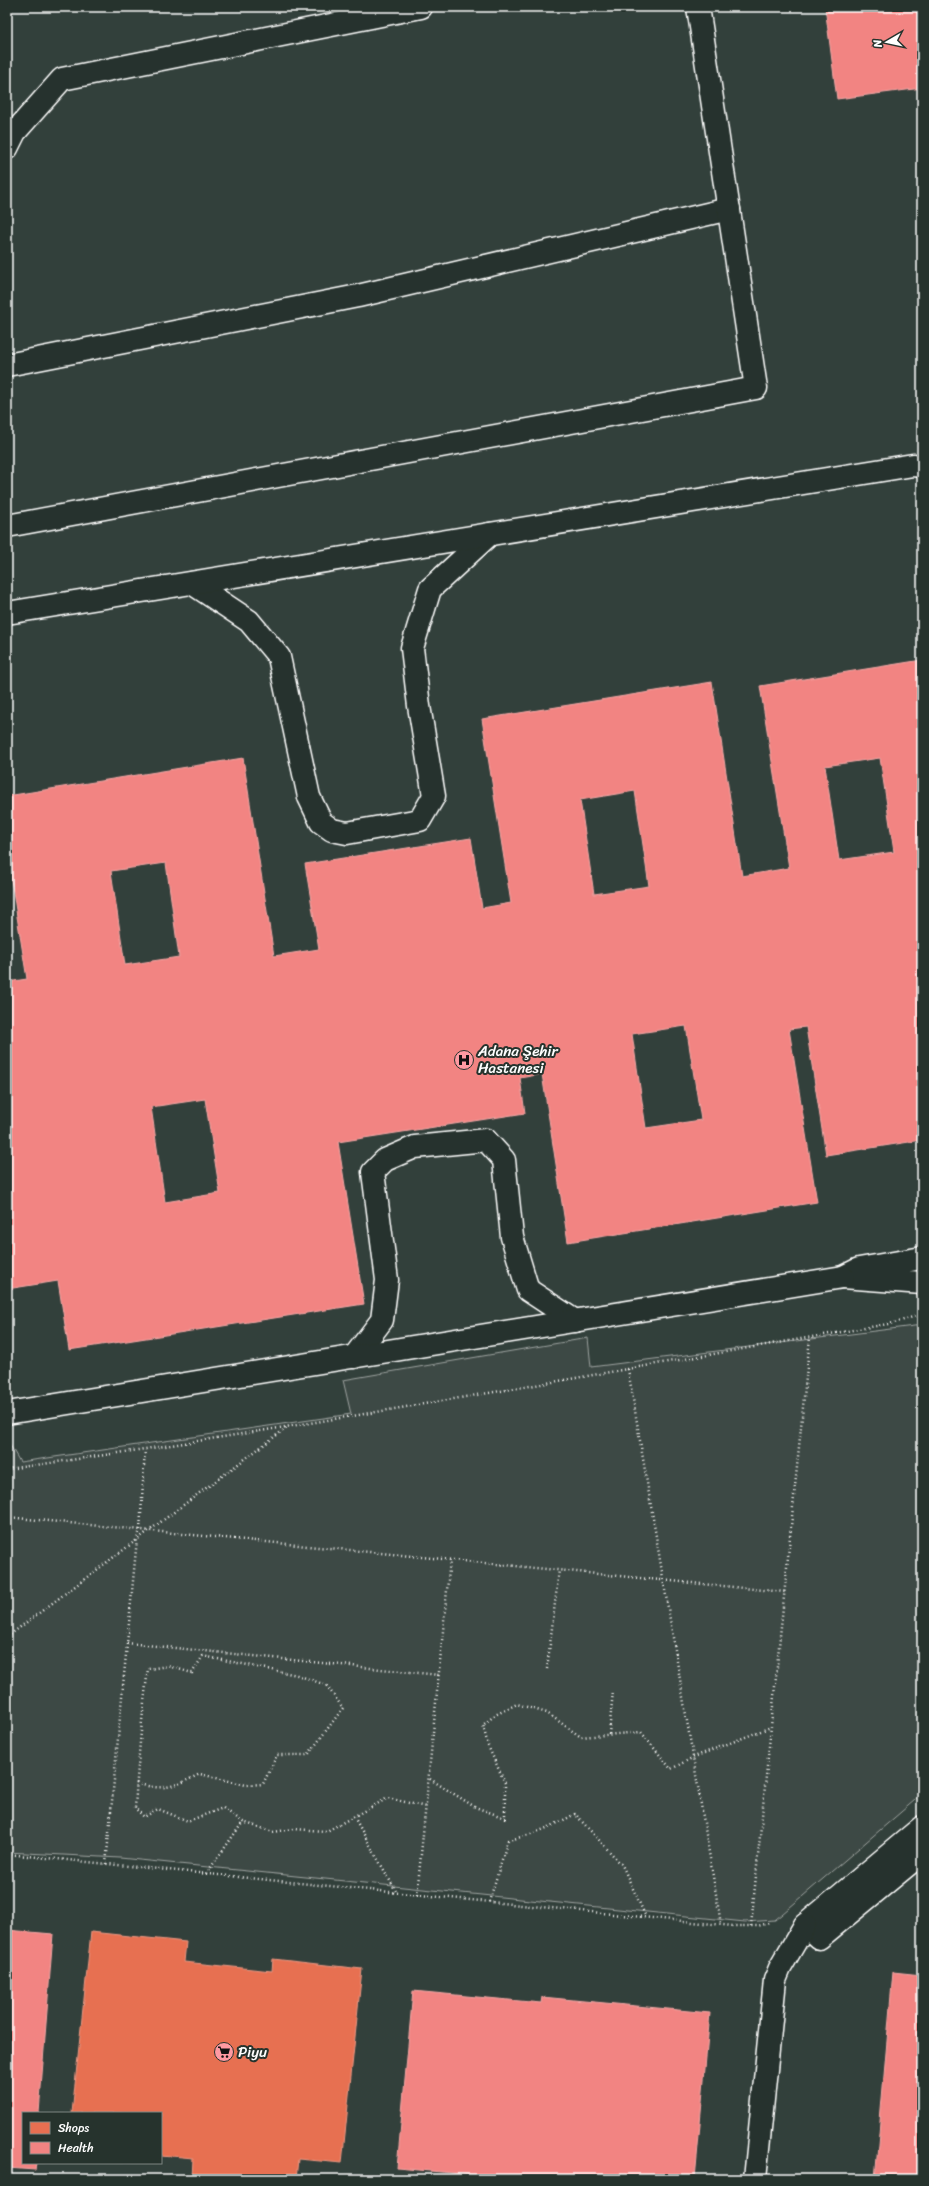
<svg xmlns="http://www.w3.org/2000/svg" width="929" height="2186" font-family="Sriracha,sans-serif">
<rect width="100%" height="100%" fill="#26332d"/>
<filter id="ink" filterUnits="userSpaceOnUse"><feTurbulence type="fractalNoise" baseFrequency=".025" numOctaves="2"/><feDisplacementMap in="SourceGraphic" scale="8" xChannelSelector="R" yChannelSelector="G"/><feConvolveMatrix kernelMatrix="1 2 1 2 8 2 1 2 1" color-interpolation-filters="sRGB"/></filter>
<g filter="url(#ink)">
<!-- built -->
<path fill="#333f3a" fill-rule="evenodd" d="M7,7H922V2179H7ZM23,2113H161V2163H23Z"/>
<!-- green -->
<polygon fill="#3e4944" stroke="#9ea4a2" points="922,1325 922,1794 775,1920 745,1922 120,1858 7,1852 7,1440 20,1462 351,1414 343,1380 588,1338 591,1367"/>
<!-- shops -->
<polygon fill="#e76f51" stroke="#ee9a85" points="91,1932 186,1942 184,1962 272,1971 273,1959 362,1969 342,2163 298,2159 296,2179 192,2179 193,2158 161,2155 161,2113 72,2113"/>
<!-- health -->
<g fill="#f28482" stroke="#f6a9a8" fill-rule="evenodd">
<polygon points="825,7 922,7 922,88 837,99"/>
<path d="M922,660V1140L826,1155L806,1027L789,1029L817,1202L568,1242L542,1074L520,1078L525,1113L338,1142L364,1304L69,1350L58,1281L7,1289V982L27,979L7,854V796L243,758L274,956L319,949L305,864L471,838L482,908L511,903L482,719L712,682L742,876L789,868L760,686ZM880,758L894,852L839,860L825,766ZM635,791L649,886L594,894L580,800ZM166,863L179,957L125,965L111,871ZM686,1026L701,1120L646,1128L632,1034ZM205,1099L220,1193L165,1202L151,1107Z"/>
<polygon points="7,1930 53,1934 39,2113 23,2113 23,2163 36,2163 35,2170 7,2168"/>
<polygon points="893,1972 922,1975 922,2179 875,2179"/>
<polygon points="413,1991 541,2003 542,1997 710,2013 695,2179 474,2179 474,2175 397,2168"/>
</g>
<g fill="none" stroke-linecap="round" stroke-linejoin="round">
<!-- minor casing -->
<g stroke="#fff" stroke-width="25">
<g id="minor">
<polyline points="7,148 15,132 62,79 421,7"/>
<polyline points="7,365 358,296 729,209"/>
<polyline points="7,526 756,388 698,7"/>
<polyline points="192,583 249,621 279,657 309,797 321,822 332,830 347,833 420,820 434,796 419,706 412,648 430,589 490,534"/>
<polyline points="7,613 913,465 922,466"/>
<polyline points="922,1258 859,1269 843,1277 922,1283"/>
<polyline points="354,1357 382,1320 387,1280 373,1172 385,1160 415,1147 486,1140 504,1160 512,1237 528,1290 575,1321"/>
<polyline points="7,1413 843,1277"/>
<polyline points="922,1827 805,1925 819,1938 922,1853"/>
<polyline points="755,2179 775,1980 780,1968 805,1925"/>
</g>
</g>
<!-- path -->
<g stroke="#fff" stroke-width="2.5" stroke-dasharray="1 3" stroke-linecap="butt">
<polyline points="628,1369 721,1924"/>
<path d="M7,1469C304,1428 599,1373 894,1323L916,1316L922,1317"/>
<polyline points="7,1517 785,1592"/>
<polyline points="7,1637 289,1426"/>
<polyline points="127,1643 439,1675"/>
<polyline points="547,1669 559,1570"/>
<polyline points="609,1734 613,1691"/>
<polyline points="430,1779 475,1807 505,1818 505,1783 488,1746 483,1725 495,1715 517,1704 547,1713 581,1737 641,1732 671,1769 694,1757 771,1727"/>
<path d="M136,1783C164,1792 175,1786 200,1774L246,1785L263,1784L277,1755H308L343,1708L326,1685L297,1675L203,1656L192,1673L168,1666L148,1669C142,1715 138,1761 135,1808L144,1817L158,1809L188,1821L223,1808L243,1822L273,1832L294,1829L327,1831L388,1798L426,1807"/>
<polyline points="354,1817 397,1893"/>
<polyline points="7,1854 733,1926 757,1926 770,1923"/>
<polyline points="106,1864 137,1539 140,1530 145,1450"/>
<polyline points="206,1874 243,1822"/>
<polyline points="417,1895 450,1560"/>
<path d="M489,1902L508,1840C533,1835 553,1826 575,1814L622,1865L646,1917"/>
<polyline points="751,1926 810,1337"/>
</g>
<!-- minor -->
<use href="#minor" stroke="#26332d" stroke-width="22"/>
</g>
</g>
<!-- icons -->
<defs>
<g id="hospital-disc" transform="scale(1)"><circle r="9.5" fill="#ff9aa2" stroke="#26332d"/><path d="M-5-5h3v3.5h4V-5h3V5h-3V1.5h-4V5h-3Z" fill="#111"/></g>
<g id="supermarket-disc" transform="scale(1)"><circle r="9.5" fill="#ff9aa2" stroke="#26332d"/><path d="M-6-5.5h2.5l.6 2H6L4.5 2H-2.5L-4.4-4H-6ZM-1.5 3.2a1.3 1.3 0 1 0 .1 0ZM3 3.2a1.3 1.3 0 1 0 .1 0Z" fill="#111"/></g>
</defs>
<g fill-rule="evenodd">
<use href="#hospital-disc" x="464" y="1060"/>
<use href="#supermarket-disc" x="224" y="2052"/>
</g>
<g text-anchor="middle" stroke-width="4" stroke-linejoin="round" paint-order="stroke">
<!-- poi labels -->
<g font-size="15" fill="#fff" stroke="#26332d" text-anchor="start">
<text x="478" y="1056">Adana Şehir<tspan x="478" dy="17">Hastanesi</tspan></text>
<text x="238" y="2057">Piyu</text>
</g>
</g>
<!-- margin -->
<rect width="929" height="2186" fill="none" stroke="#26332d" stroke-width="24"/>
<rect x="12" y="12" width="905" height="2162" fill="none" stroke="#fff" stroke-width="1.5" filter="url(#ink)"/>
<!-- legend -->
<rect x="22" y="2112" width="140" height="52" fill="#26332d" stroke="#7d8581"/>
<rect x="30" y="2122" width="20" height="12" fill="#e76f51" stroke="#7d8581"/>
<text x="58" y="2132" font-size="12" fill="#ffffff">Shops</text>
<rect x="30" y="2142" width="20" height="12" fill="#f28482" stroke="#7d8581"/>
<text x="58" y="2152" font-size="12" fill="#ffffff">Health</text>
<!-- north arrow -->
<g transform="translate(887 42) rotate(261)" stroke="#26332d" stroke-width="3" paint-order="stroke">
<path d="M0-3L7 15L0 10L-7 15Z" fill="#ffffff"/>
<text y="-6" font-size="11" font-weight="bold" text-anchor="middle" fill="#ffffff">N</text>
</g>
</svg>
